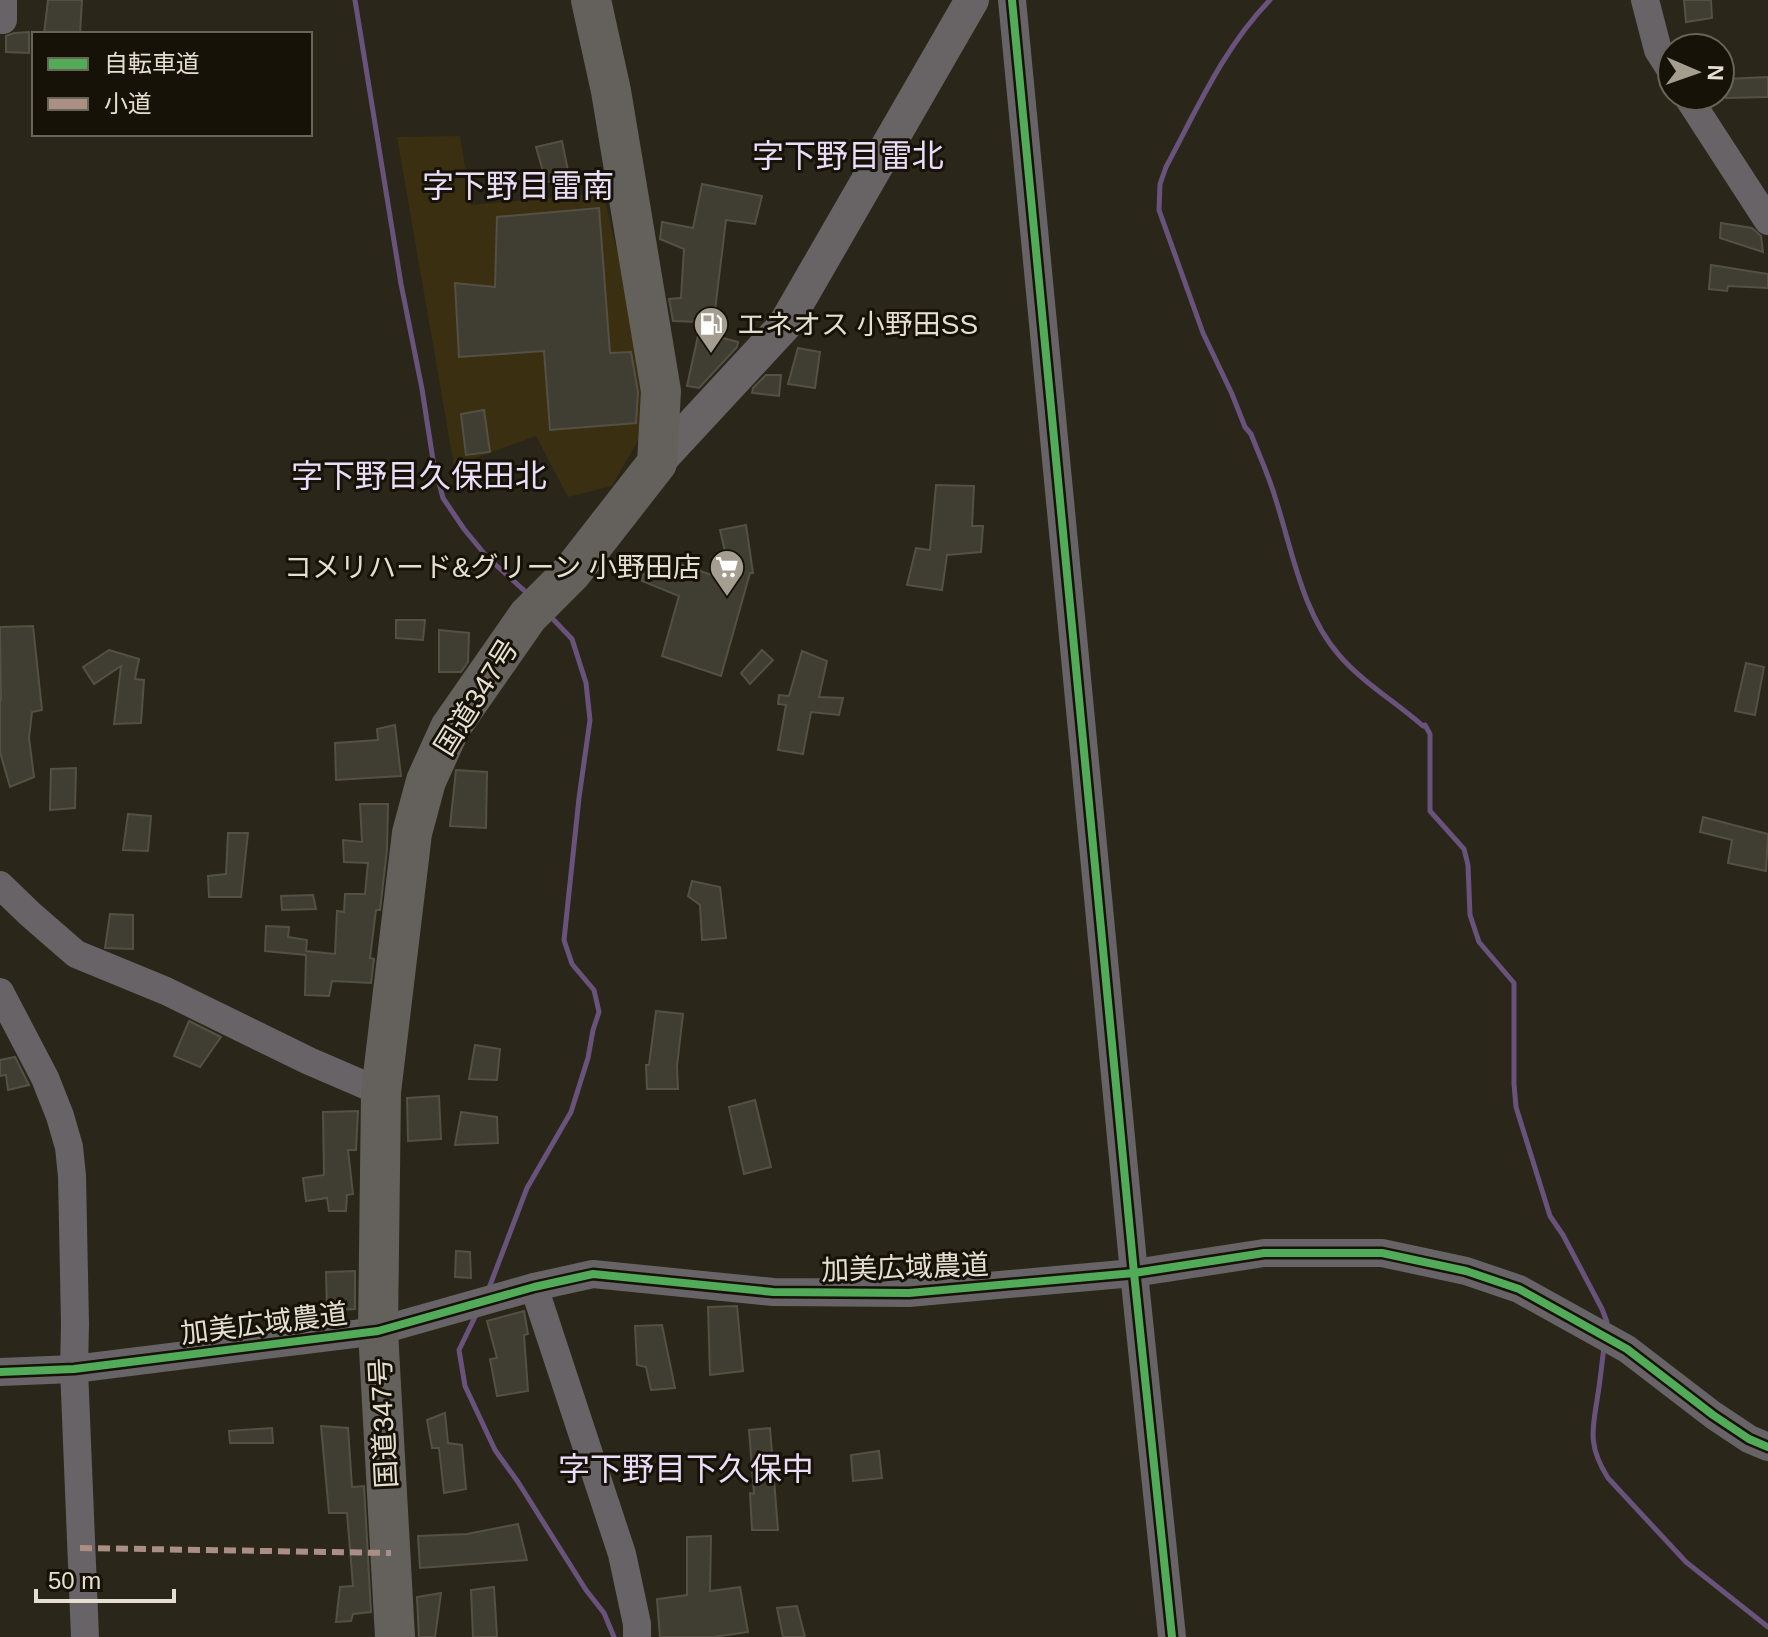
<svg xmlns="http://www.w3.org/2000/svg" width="1768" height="1637" font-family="Helvetica,'Noto Sans JP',sans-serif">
<rect width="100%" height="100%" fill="#2a2619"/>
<!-- built -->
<polygon fill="#3a2f10" points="460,136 471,205 603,193 639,342 644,430 612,486 568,497 536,436 454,466 397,137"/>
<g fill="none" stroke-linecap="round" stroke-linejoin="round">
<!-- stream -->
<g stroke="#69537c" stroke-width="5">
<polyline points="355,0 401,284 422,389 433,460 443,498 464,529 487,557 528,594"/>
<path d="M1270,0C1224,47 1197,109 1166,167L1160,184L1159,210L1203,333L1232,394L1245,427L1251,434C1259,455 1269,476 1275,497C1292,549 1302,613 1339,655C1363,683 1396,702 1423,726L1425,725L1430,734V811L1464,849L1468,865L1470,915L1479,942L1514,983V1084L1516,1107L1550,1216L1563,1235L1602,1309L1607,1322L1606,1327"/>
<polyline points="489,1288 527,1188 571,1112 588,1058 593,1030 599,1012 594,990 572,964 564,940 579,798 590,720 586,683 572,639 549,615"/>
<polyline points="476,1315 459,1350 465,1386 495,1450 518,1482 586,1590 604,1613 614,1637"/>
<path d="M1604,1348C1602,1361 1601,1374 1599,1387C1594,1425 1585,1442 1608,1478L1686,1562L1768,1627"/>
</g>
</g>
<!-- building -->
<g fill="#403d32" stroke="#545044" stroke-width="2">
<polygon points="48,0 82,0 80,34 44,34"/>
<polygon points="1684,0 1711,0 1712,18 1686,22"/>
<polygon points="29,32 29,53 6,52 6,36 14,33"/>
<polygon points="1768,77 1768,97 1726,98 1726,79"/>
<polygon points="562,141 570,181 546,182 536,147"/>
<polygon points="702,184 762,196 755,224 726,220 712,335 738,342 737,347 699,388 687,386 701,322 673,321 669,299 681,298 684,249 660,239 662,222 693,228"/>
<polygon points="599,208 610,353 631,352 638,392 636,423 550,430 544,351 459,357 455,283 495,287 497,217"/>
<polygon points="1721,223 1752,228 1761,236 1763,252 1720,238"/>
<polygon points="1711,265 1768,274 1768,288 1728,286 1727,291 1709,289"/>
<polygon points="798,348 820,352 815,388 788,384"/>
<polygon points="766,375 781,375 779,396 752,393 753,388"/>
<polygon points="484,410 490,452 466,455 461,414"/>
<polygon points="936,485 974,486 972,526 983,526 981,552 947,555 942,590 907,585 916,548 930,550"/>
<polygon points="746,525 753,573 750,573 721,676 662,656 679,596 642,581 648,553 732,582 720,530"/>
<polygon points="396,620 425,620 423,640 396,638"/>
<polygon points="33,626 42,710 32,712 29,738 34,777 10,787 0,752 0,701 1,700 0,627"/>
<polygon points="439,630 469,633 468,662 461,672 439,672"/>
<polygon points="109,650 139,659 135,679 144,680 141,723 114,724 121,666 94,684 83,667"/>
<polygon points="762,650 773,660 750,684 741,673"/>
<polygon points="802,651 827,661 819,697 843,698 839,715 811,712 803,754 778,750 786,705 778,704 779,695 789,696"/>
<polygon points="1746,663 1764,667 1755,715 1735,711"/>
<polygon points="395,725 401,776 336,780 335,743 378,740 377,729"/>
<polygon points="76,768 75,808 50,810 51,769"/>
<polygon points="456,770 487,772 486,828 450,826"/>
<polygon points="360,804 388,804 387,850 380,910 376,910 370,958 374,959 371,983 332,981 329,996 305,995 306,955 265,951 266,926 289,927 288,937 307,940 306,951 335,954 337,911 344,912 345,894 365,894 368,863 344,862 343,840 362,842"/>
<polygon points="128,814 151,816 148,851 123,850"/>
<polygon points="1703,817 1768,834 1766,871 1728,863 1732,840 1700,832"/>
<polygon points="228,833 248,833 241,897 209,897 208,876 226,874"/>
<polygon points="692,881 720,887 726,938 702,940 700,905 688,896"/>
<polygon points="313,895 316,909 282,910 281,896"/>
<polygon points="110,914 133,915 133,949 105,948"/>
<polygon points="656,1011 683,1014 677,1066 678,1089 647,1089 646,1065 649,1065"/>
<polygon points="189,1021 221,1037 200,1067 174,1056"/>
<polygon points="475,1045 500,1049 497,1080 469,1079"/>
<polygon points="15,1057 29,1085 8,1090 6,1075 0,1076 0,1060"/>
<polygon points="439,1096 441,1139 408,1141 407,1098"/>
<polygon points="755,1100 771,1167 744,1174 729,1107"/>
<polygon points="358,1111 356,1150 348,1150 353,1194 347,1195 346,1211 329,1211 327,1198 306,1201 303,1178 324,1175 323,1112"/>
<polygon points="461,1112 497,1117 498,1143 455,1145"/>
<polygon points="456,1251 470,1252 471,1278 455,1277"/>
<polygon points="355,1271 355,1309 327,1311 326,1272"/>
<polygon points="737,1306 743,1371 710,1375 708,1307"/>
<polygon points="524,1311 528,1334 524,1335 528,1391 497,1396 490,1359 497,1358 487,1321"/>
<polygon points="662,1325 675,1388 651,1390 646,1367 637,1365 635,1326"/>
<polygon points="445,1413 448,1443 462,1445 466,1489 444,1493 439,1448 432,1448 427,1420"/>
<polygon points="321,1426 348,1428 352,1487 364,1486 371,1612 353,1614 351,1621 336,1622 340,1587 353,1586 347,1513 329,1513"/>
<polygon points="272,1428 273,1443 230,1443 229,1431"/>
<polygon points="770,1428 778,1530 752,1530 750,1493 754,1494 749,1430"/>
<polygon points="879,1451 882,1478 853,1481 851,1455"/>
<polygon points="518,1524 527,1560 420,1568 418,1536 467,1534"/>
<polygon points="711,1536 710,1591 740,1587 748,1632 714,1637 660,1637 657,1599 687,1595 687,1537"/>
<polygon points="494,1587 497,1637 473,1637 471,1590"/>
<polygon points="441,1593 435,1637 419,1637 417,1597"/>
<polygon points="797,1606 805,1637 783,1637 777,1608"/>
</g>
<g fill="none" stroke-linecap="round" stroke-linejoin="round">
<!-- minor -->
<g stroke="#676366" stroke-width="28">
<polyline points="1012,0 1134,1273 1172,1637"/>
<polyline points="1645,0 1658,50 1672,72"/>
<polyline points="3,20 3,0"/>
<polyline points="1687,96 1768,221"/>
<polyline points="0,885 30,914 76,954 166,991 309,1061 381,1092"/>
<polyline points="0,992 45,1078 60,1116 69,1147 72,1176 75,1324 74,1369 85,1637"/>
<polyline points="534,1287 622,1554 637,1624 637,1637"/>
<polyline points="0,1372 74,1369 378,1331 534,1287 593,1274 773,1292 909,1293 1134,1273 1264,1253 1382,1253 1466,1271 1519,1289 1627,1349 1713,1415 1749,1439 1768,1447"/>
</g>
<!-- major -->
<polyline stroke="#686364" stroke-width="34" points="657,463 784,326 972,0"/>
<!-- highway -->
<polyline stroke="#64605c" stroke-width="40" points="395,1637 378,1331 381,1092 412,833 426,781 450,728 528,616 572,572 657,463 661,391 611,91 591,0"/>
<!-- quiet -->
<polyline stroke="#ac8f84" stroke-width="6" stroke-dasharray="12 6" stroke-linecap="butt" points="80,1548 391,1553"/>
<!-- cycleway casing -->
<g stroke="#161208" stroke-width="13">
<g id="cycleway">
<polyline points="1012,0 1134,1273 1172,1637"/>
<polyline points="0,1372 74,1369 378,1331 534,1287 593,1274 773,1292 909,1293 1134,1273 1264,1253 1382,1253 1466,1271 1519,1289 1627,1349 1713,1415 1749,1439 1768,1447"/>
</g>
</g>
<!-- cycleway -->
<use href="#cycleway" stroke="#51ab58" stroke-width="8"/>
</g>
<!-- icons -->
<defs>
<g id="fuel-pin" transform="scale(1.8)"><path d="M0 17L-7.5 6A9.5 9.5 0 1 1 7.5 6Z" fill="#a49e91" stroke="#161208"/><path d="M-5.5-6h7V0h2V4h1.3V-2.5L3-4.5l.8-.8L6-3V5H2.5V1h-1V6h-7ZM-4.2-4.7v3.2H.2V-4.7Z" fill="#fff"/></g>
<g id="supermarket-pin" transform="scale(1.8)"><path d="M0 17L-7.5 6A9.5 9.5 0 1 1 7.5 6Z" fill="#a49e91" stroke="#161208"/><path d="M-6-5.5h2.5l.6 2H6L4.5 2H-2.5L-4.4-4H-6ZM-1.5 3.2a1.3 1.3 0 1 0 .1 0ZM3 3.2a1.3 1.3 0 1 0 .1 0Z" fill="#fff"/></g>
</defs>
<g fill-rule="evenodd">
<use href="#fuel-pin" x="711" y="324"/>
<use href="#supermarket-pin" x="727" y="567"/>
</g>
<g text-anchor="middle" stroke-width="6" stroke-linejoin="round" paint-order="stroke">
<!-- poi labels -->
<g font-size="28" fill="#e5dfd1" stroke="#161208" text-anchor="start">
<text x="737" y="334">エネオス 小野田SS</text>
<text x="701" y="577" text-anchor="end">コメリハード&amp;グリーン 小野田店</text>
</g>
<!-- street labels -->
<g font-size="28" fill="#e5dfd1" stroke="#161208">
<text transform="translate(476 697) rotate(-58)" y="10">国道347号</text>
<text transform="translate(905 1267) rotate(-2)" y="10">加美広域農道</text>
<text transform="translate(264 1323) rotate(-7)" y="10">加美広域農道</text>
<text transform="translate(383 1423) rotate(-93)" y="10">国道347号</text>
</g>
<!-- quarter labels -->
<g font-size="32" fill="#eaddf8" stroke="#161208">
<text x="848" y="167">字下野目雷北</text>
<text x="518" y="197">字下野目雷南</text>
<text x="419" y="487">字下野目久保田北</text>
<text x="686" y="1480">字下野目下久保中</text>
</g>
</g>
<!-- legend -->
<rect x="32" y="32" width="280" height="104" fill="#161208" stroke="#696458" stroke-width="2"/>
<rect x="48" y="58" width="40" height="12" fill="#51ab58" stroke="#696458" stroke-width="2"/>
<text x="104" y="72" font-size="24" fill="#e5dfd1">自転車道</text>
<rect x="48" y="98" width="40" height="12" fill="#ac8f84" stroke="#696458" stroke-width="2"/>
<text x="104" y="112" font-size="24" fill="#e5dfd1">小道</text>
<!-- north arrow -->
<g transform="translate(1696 72) rotate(92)"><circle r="38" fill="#161208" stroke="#696458" stroke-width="2"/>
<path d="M0-6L14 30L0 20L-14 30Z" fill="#a49e91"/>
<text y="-12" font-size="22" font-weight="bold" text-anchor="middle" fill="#e5dfd1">N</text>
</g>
<!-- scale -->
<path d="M36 1589v12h138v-12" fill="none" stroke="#e5dfd1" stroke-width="4"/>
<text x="48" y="1589" font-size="24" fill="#e5dfd1" stroke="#161208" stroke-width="6" paint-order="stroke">50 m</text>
</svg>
